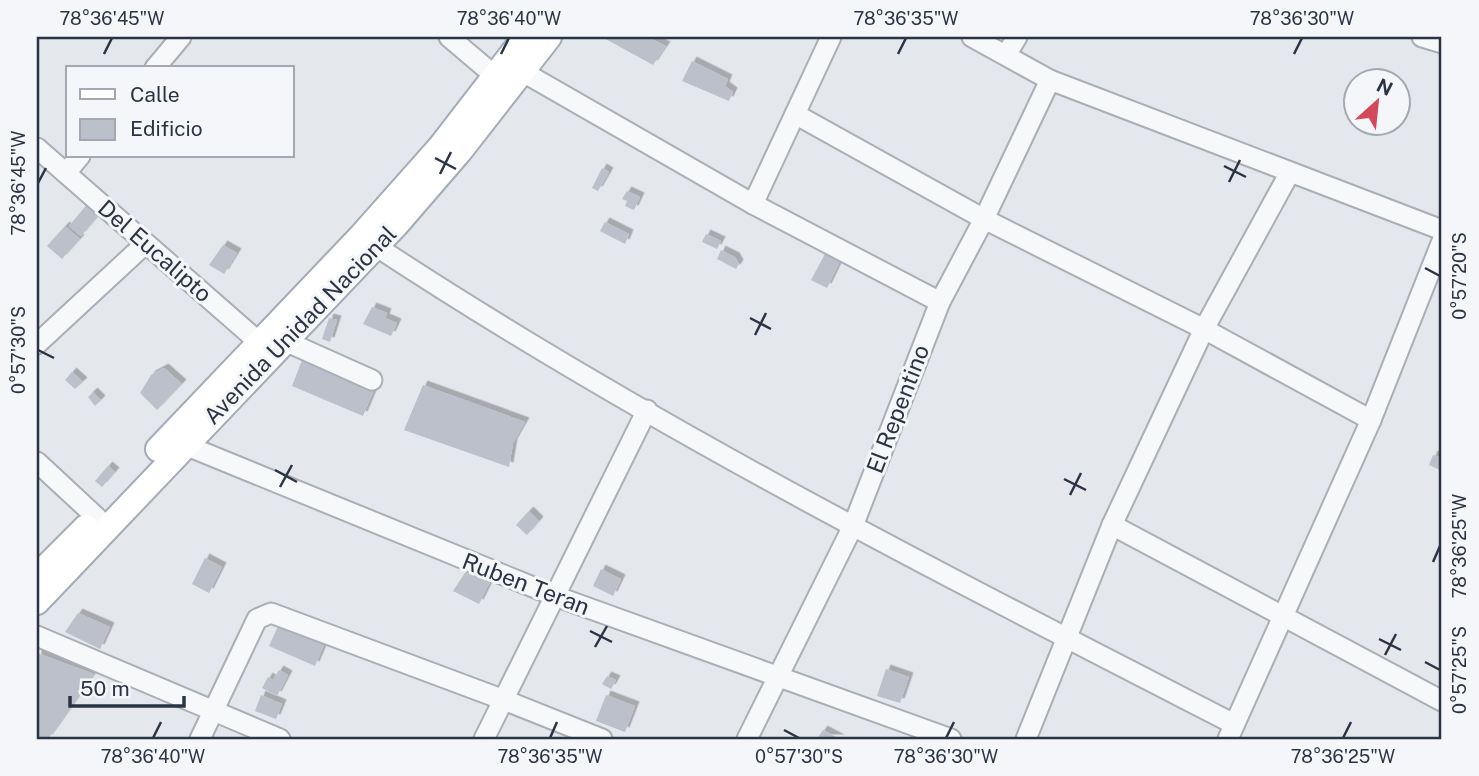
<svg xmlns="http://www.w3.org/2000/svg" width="1479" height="776" font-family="'Public Sans',sans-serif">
<defs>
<filter id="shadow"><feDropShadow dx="4.5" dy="-4.5" stdDeviation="0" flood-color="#0004"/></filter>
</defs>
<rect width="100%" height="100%" fill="#e4e7ec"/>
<!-- building -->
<g fill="#bbc0ca" filter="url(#shadow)">
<polygon points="602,37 648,37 666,46 653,65"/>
<polygon points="692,61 728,79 725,86 733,92 729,101 682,81"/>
<polygon points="602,168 609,172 598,191 592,188"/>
<polygon points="627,191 640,197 634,210 625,206 627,201 622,199"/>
<polygon points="89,202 101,212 81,236 69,226"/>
<polygon points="605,222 629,234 625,244 600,231"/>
<polygon points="65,226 80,239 62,259 47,246"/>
<polygon points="706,234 721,241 717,249 702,242"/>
<polygon points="223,245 237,253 224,274 209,265"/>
<polygon points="721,250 735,257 739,264 736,269 717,259"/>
<polygon points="826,252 841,259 827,288 811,280"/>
<polygon points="372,307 387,313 385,318 397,323 391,336 363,324"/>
<polygon points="329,318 337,320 330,342 322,339"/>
<polygon points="302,360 374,390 363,416 292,386"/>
<polygon points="164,368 182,384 157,410 140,393 151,375"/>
<polygon points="72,372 83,382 75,389 65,380"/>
<polygon points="423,385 525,422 513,443 509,467 404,430"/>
<polygon points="93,392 101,400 95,406 88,397"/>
<polygon points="1433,455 1442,458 1442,471 1429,465"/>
<polygon points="108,466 115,472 102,487 95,481"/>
<polygon points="529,511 539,521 527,535 516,525"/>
<polygon points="205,558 222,567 209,593 192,584"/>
<polygon points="468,568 492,578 479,604 453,591"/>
<polygon points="601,569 621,579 613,596 593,586"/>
<polygon points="78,613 110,627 100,649 65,632"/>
<polygon points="279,624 324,645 315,666 269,646"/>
<polygon points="37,653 94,674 48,739 37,739"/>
<polygon points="886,669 909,677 900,703 877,696"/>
<polygon points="279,670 288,675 277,696 262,688 268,677 273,680"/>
<polygon points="607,676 616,680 611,689 602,684"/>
<polygon points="261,695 282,704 276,719 255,711"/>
<polygon points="606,695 635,706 625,732 596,721"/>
<polygon points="823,730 840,739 817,739"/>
</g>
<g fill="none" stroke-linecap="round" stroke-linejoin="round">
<!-- minor casing -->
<g stroke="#a9aeb7" stroke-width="23">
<g id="minor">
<polyline points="449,37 495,76"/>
<polyline points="972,37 1050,80 1442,230"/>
<polyline points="1422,37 1442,43"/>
<polyline points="1006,55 1017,37"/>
<polyline points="155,68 181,37"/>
<polyline points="523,72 753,204 940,302"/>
<polyline points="795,114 984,219 1204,329 1371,420"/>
<polyline points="37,148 268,350"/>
<polyline points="66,173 80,156"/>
<polyline points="753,204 831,37"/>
<path d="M365,239C641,422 940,573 1234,724"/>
<polyline points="285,341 372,380"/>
<polyline points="37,344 145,244"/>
<polyline points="185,445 555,596 951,739"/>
<polyline points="37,462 107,527"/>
<polyline points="1112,525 1442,701"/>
<polyline points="37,636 280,739"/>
<polyline points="200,739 257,619 271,613 504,700 602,739"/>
<polyline points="484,739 647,410"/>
<polyline points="747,739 853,526 940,302 984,219 1050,80"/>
<polyline points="1026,739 1112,525 1204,329 1289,174"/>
<polyline points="1228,739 1371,420 1442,241"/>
</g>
</g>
<!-- major casing -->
<g stroke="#a3abb8" stroke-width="28">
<g id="major">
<polyline points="158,449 361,236 440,147 525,37"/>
<polyline points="37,576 86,527"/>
<polyline points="37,602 397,224 460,151 549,37"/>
</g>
</g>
<!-- minor -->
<use href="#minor" stroke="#f7f8fa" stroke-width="19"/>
<!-- major -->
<use href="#major" stroke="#fff" stroke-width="24"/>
</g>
<!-- ticks -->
<path fill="none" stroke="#2b3445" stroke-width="2.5" d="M104,54L112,38M501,54L509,38M898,54L906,38M1294,54L1302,38M435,158L456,169M1224,166L1246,177M440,174L451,152M1229,182L1240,160M38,183L46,168M1425,268L1440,276M750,318L771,329M755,335L766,313M38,350L54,358M275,470L297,482M1064,479L1086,490M280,487L292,465M1070,495L1081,473M1433,562L1440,546M590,631L612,642M1379,639L1401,650M595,647L607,626M1385,655L1396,634M1425,662L1440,670M784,730L799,738M153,738L161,722M550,738L557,722M946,738L954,722M1343,738L1351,722"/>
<g text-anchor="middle" stroke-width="6" stroke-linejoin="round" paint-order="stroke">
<!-- street labels -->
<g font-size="23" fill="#2b3445" stroke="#f4f6f9">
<text transform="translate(155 251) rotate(41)" y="8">Del Eucalipto</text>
<text transform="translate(300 325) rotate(-46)" y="8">Avenida Unidad Nacional</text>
<text transform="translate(898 409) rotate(-69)" y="8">El Repentino</text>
<text transform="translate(526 584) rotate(21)" y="8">Ruben Teran</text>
</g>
</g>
<!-- border -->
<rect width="1479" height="776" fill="none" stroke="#f4f6f9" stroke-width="77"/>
<!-- legend -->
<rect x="66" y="66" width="228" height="91" fill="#f4f6f9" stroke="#a4a8b1" stroke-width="2"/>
<rect x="80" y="89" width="35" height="10" fill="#ffffff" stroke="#a4a8b1" stroke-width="2"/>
<text x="130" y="102" font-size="21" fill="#2b3445">Calle</text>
<rect x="80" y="119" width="35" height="21" fill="#bbc0ca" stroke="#a4a8b1" stroke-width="2"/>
<text x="130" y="136" font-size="21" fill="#2b3445">Edificio</text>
<!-- north arrow -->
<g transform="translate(1377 102) rotate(27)"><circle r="33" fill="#f4f6f9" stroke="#a4a8b1" stroke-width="2"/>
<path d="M0-5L12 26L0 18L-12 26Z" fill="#d1495b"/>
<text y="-10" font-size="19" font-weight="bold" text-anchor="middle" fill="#2b3445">N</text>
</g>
<!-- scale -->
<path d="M70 696v10h114v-10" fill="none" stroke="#2b3445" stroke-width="3.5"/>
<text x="80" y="696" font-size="21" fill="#2b3445" stroke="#f4f6f9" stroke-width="5" paint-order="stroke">50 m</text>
<rect x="38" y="38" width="1402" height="700" fill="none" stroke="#2b3445" stroke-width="2.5"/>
<g font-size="18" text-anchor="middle" fill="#2b3445">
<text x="112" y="25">78°36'45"W</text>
<text x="509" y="25">78°36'40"W</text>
<text x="906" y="25">78°36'35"W</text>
<text x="1302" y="25">78°36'30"W</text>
<text transform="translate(19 183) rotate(-90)" y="6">78°36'45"W</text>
<text transform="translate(1460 276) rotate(-90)" y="6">0°57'20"S</text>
<text transform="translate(19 350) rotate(-90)" y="6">0°57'30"S</text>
<text transform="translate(1460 546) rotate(-90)" y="6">78°36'25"W</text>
<text transform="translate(1460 670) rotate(-90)" y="6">0°57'25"S</text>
<text x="153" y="763">78°36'40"W</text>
<text x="550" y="763">78°36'35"W</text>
<text x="799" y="763">0°57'30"S</text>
<text x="946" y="763">78°36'30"W</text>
<text x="1343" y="763">78°36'25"W</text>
</g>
</svg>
